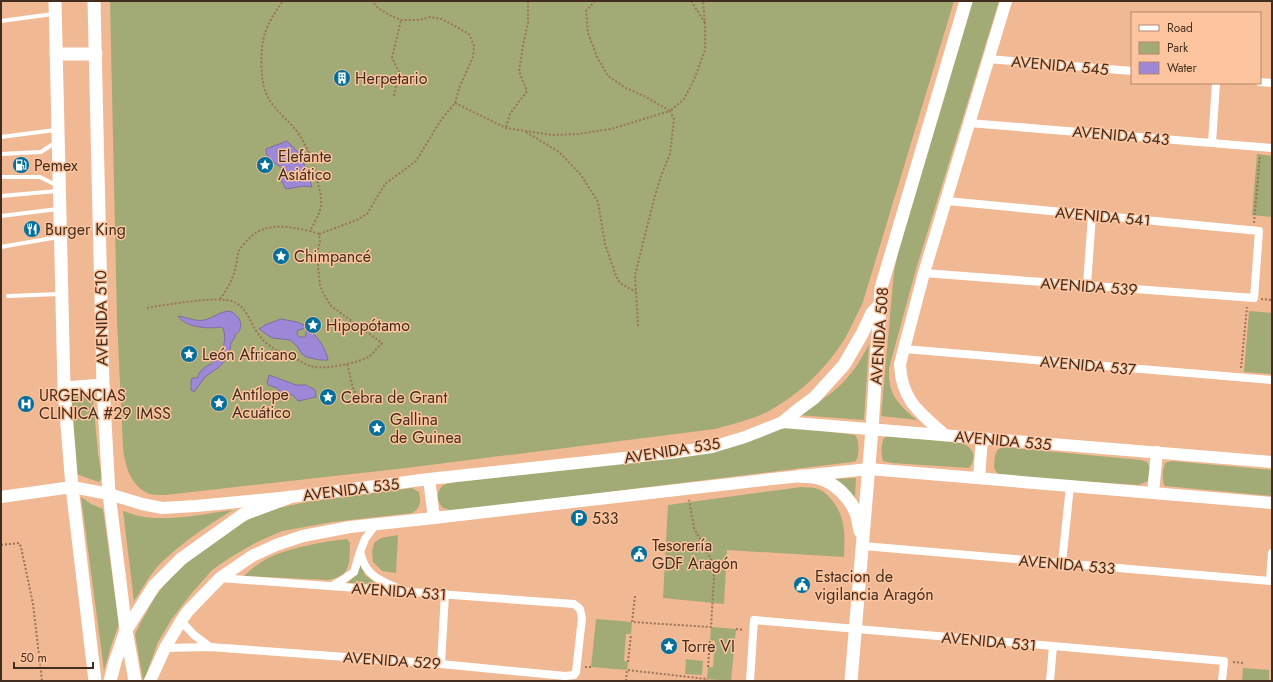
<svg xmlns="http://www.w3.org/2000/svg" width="1273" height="682" font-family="Jost,sans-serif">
<rect width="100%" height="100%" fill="#f0b893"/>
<!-- green -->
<g fill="#a2ab76">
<path d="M110,1H954L862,305C855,317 850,331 842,343C823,372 796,397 765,413C750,420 732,424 715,429L406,468L165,495C160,495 151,495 147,493C129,483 125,465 123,447L117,320Z"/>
<path d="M973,1H999L916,269L889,368C889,376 889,386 893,394C898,404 908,413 917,420L881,416L894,272L898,252Z"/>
<polygon points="1257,154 1272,156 1272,217 1252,215"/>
<polygon points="1249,311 1272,313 1272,374 1244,372"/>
<path d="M869,344L864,420L798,415C832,395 851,381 869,344Z"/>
<polygon points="90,391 93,398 98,453 102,478 99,482 76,474 68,400 74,393"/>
<path d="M783,426L855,435C860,441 859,455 856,461L852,462L454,511C449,510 442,509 440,504C436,498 438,488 444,485C448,483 453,483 457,482L696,454Z"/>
<path d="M888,436L962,443C974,448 977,457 969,468L892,463L883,461C881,453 881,445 884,438Z"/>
<polygon points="1004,447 1141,460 1147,462 1150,468 1148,481 1139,485 1004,476 997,473 994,468 995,455 998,449"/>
<path d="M1171,461L1272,470V496L1165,486C1161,480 1163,470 1165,463Z"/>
<polygon points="856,478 855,498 844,485 833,479"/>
<path d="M802,487C806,488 810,487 814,488C821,489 826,493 830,498C846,516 845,534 844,557L727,550L724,604L663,598L668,505Z"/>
<path d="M412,488L419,492C421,501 421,508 412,513L333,522L282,531L257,542L231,557L212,570L191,594L171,620L158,642L146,675L143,680L135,634L141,622L155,597L168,580L191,559L229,530L252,518L279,508L306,502Z"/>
<polygon points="81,497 91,504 103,509 119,624 110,649 107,661 104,670"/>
<path d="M233,510C208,525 184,541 163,561C151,572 143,588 134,601L123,511C130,513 137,516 144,517C173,521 204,514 233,510Z"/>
<polygon points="398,535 396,573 382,571 373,562 372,552 374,543 381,538"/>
<path d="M347,539L350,543C349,563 352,576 328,580L244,576C251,569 258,564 266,559C285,549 325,541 347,539Z"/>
<path d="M361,565L365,575L377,584L347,583C354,578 357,573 361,565Z"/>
<polygon points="596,619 632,622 631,634 626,634 624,661 628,662 627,670 591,667"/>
<polygon points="711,627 736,629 731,681 707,679 708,667 713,667 715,641 710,640"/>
<polygon points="686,659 703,661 702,675 685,674"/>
<polygon points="1243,668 1269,670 1269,681 1242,681"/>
</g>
<!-- water -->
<g fill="#9d87d7" stroke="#826ca0">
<path d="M287,141L299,153L308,173L312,187L305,186L286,189L281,180L283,169C277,163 265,160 266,149Z"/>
<path d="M229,311C240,315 246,327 235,335V337L231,343L229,356L219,367L205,377L194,392L191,390V381L192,378H197C199,375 199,372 202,370C205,366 211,365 215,361C223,354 228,336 222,327C209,329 186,328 178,316C186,317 196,322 204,320C214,318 218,312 229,311Z"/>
<path d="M281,319L297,322L306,326L303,329L298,330L297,334L299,337H305L306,334V331L308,328C318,338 325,346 328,360H320L306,357L302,354L297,346L290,340L272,338L259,329L265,325Z"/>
<polygon points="269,375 296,385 306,385 315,390 316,397 298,401 293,395 282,394 277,388 268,385 267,383"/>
</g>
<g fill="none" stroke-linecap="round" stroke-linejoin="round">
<!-- path -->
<g stroke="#9b745a" stroke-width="2" stroke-dasharray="2 2" stroke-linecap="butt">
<polyline points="595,1 586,11 588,33 597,57 608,76 624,87 646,97 670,111 684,99 694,80 705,50 705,24 703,1"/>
<polyline points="691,1 705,23"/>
<polyline points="394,96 399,72 392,58 401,20"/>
<polyline points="455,103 506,128 552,135 578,134 611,129 670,111 674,119 670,154 661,176 653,203 635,275 638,326"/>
<polyline points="506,127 510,114 527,91 519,71 523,46 528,23 528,1"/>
<polyline points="526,132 559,152 581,175 598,202 605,244 616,276 620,283 636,292"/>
<polyline points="1254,223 1260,155"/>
<polyline points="319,234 357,220 367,214 385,184 416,161 441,120 455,103 460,86 473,57 474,46 469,34 442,19 430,17 418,20 401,20 389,15 378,8 372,1"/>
<path d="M220,299C228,289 233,278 236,266C237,262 237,257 238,253C239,250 242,246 245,243C262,221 286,226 310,231"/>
<polyline points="1261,299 1272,300"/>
<path d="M147,308C165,305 219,295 234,302C248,308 250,324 259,335C268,347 276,350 289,355C297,358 304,365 314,367C326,369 360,363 370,356C374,352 378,347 382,343L331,306L323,293L320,285L318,265V250L320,241L319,234L310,231C314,223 320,214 321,205C322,199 320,191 318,184C314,166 309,149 298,133C288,119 273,110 266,93C260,80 260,47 265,33C269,21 276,11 283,1"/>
<path d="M347,364C353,382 349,395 370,402"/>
<polyline points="1241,368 1247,307"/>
<polyline points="1,545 19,543 21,547 33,604 42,681"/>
<polyline points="635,596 632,622 711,627 714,577 711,559 694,528 689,500"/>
<polyline points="736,629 744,630"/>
<polyline points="628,662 631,634"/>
<polyline points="1233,662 1244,663"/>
<polyline points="585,667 591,667"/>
<polyline points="708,667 710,640"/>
<polyline points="626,681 627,670 707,679 707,681"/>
</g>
<!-- lane -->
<g stroke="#fff" stroke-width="4">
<polyline points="1,21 53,14"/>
<polyline points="1,137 55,130"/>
<polyline points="1,154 41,152 56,142"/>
<polyline points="1,177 40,177 56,185"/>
<polyline points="1,196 57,191"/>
<polyline points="1,216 58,209"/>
<polyline points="1,247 58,237"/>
<polyline points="8,296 59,294"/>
</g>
<!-- street -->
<g stroke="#fff" stroke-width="8">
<polyline points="988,59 1132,71"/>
<polyline points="1260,82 1272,83"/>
<polyline points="969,123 1272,148"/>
<polyline points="1212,143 1216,83"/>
<polyline points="924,273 1254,298 1259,231 947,201"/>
<polyline points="1087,285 1092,215"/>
<polyline points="904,349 1272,380"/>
<path d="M376,524L365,539L360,552C362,557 363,563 366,567C373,579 388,584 400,589"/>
<polyline points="863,546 1270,581 1272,553"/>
<polyline points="1062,563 1070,486"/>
<polyline points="332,586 344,579 354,572 360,552"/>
<polyline points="181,621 194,635 210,647"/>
<polyline points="165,648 210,647 441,664 565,676 574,675 576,672 582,618 580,609 574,604 220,578"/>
<polyline points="441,664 445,594"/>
<polyline points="750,681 754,620 1224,661 1222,681"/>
<polyline points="1050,681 1053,646"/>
</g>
<!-- secondary -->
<g stroke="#fff" stroke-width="12">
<path d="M945,435C920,413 901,400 900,364L924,273L1006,1"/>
<polyline points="979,478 982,438"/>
<polyline points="429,479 434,518"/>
<polyline points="1153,493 1157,452"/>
<polyline points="1,497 72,487 109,494 142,504 162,508 196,506 290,497 429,479 670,453 712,447 745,437 783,422 1272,462"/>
<polyline points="150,681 165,648 181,621 188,611 220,578 252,556 276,545 303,536 350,527 434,518 772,479 869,469 1272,503"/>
</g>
<!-- primary -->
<g stroke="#fff" stroke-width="13">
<polyline points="55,1 64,388 72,487 95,681"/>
<polyline points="94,1 103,385 109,494 126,630 135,681"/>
<polyline points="56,54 96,54"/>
<polyline points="64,388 103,385"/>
<polyline points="783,422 799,409 814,398 844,365 862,334 872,313 881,304"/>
<path d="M800,476C806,477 812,476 818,478C835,482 852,500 857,516C858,521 859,526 860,531"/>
<polyline points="110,681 115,662 126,630 154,586 181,559 244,514 290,497"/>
<polyline points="851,681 872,429 881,288 966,1"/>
</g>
</g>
<!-- icons -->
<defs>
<g id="building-disc" transform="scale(0.9)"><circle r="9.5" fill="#046f9b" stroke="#fdc59f"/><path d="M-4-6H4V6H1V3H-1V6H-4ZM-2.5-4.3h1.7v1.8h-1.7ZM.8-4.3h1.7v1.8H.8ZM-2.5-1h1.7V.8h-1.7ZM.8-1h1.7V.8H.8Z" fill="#fff"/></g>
<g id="fuel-disc" transform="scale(0.9)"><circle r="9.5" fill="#046f9b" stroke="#fdc59f"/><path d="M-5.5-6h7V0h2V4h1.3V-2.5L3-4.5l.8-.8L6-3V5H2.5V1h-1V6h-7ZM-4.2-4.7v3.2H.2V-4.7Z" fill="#fff"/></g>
<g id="sight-disc" transform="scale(0.9)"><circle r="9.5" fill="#046f9b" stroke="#fdc59f"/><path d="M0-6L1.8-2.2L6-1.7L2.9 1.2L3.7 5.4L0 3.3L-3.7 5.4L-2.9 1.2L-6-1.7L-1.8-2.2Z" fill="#fff"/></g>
<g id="restaurant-disc" transform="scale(0.9)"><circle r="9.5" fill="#046f9b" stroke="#fdc59f"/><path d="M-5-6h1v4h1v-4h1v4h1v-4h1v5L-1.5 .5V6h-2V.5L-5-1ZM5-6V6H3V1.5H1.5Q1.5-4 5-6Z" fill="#fff"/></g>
<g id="hospital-disc" transform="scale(0.9)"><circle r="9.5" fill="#046f9b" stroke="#fdc59f"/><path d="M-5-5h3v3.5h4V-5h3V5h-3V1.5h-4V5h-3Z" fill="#fff"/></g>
<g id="parking-disc" transform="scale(0.9)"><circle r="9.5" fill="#046f9b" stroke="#fdc59f"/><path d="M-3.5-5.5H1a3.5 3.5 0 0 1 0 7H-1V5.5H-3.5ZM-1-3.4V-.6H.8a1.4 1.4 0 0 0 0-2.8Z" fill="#fff"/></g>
<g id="civic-disc" transform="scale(0.9)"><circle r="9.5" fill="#046f9b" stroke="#fdc59f"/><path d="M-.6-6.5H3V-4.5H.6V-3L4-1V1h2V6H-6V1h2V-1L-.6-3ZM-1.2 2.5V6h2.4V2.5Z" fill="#fff"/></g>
</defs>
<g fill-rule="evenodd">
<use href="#building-disc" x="342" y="78"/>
<use href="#fuel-disc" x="21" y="165"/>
<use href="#sight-disc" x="265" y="165"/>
<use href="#restaurant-disc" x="32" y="229"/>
<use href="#sight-disc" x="281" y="256"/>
<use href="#sight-disc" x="313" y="325"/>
<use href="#sight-disc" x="189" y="354"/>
<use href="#sight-disc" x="328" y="397"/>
<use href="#sight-disc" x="219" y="403"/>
<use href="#hospital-disc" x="26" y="404"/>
<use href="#sight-disc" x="377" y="428"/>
<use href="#parking-disc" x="579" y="518"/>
<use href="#civic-disc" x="639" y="554"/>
<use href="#civic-disc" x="802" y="585"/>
<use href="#sight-disc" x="669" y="646"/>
</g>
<g text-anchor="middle" stroke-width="3" stroke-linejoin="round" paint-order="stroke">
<!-- street labels -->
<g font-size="16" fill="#432d1e" stroke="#fdc59f">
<text transform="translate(1060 65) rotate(5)" y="6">AVENIDA 545</text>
<text transform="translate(1121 135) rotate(5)" y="6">AVENIDA 543</text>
<text transform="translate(1103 216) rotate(5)" y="6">AVENIDA 541</text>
<text transform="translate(1089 286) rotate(4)" y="6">AVENIDA 539</text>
<text transform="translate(101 318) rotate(-91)" y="6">AVENIDA 510</text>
<text transform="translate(879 336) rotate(-86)" y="6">AVENIDA 508</text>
<text transform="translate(1088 365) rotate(5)" y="6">AVENIDA 537</text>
<text transform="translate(1003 440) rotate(5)" y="6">AVENIDA 535</text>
<text transform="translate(672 450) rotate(-9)" y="6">AVENIDA 535</text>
<text transform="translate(351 489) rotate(-7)" y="6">AVENIDA 535</text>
<text transform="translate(1067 564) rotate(5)" y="6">AVENIDA 533</text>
<text transform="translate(399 591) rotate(4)" y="6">AVENIDA 531</text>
<text transform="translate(989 641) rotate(5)" y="6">AVENIDA 531</text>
<text transform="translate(392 660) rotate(4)" y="6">AVENIDA 529</text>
</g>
<!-- poi labels -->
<g font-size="16" fill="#432d1e" stroke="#fdc59f" text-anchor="start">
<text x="355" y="84">Herpetario</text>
<text x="278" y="162">Elefante<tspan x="278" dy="18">Asiático</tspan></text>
<text x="34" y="171">Pemex</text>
<text x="45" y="235">Burger King</text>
<text x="294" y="262">Chimpancé</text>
<text x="326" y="331">Hipopótamo</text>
<text x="202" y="360">León Africano</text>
<text x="232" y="400">Antílope<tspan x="232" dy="18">Acuático</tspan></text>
<text x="39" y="401">URGENCIAS<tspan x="39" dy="18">CLINICA #29 IMSS</tspan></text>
<text x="341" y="403">Cebra de Grant</text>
<text x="390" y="425">Gallina<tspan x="390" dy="18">de Guinea</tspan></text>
<text x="592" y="524">533</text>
<text x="652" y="551">Tesorería<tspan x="652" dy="18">GDF Aragón</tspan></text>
<text x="815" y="582">Estacion de<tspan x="815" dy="18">vigilancia Aragón</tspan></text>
<text x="682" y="652">Torre VI</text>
</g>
</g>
<!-- border -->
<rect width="1273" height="682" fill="none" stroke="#432d1e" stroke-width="4"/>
<!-- legend -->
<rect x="1131" y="12" width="130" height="72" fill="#fdc59f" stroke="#b3886b"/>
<rect x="1139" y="25" width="20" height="6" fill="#ffffff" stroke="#b3886b"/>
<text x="1167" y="32" font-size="12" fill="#432d1e">Road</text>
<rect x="1139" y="42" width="20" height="12" fill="#a2ab76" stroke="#b3886b"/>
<text x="1167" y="52" font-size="12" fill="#432d1e">Park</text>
<rect x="1139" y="62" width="20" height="12" fill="#9d87d7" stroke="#b3886b"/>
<text x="1167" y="72" font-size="12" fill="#432d1e">Water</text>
<!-- scale -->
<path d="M14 662v6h79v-6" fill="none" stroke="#432d1e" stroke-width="2"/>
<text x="20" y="662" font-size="12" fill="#432d1e" stroke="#fdc59f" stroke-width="3" paint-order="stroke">50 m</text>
</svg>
